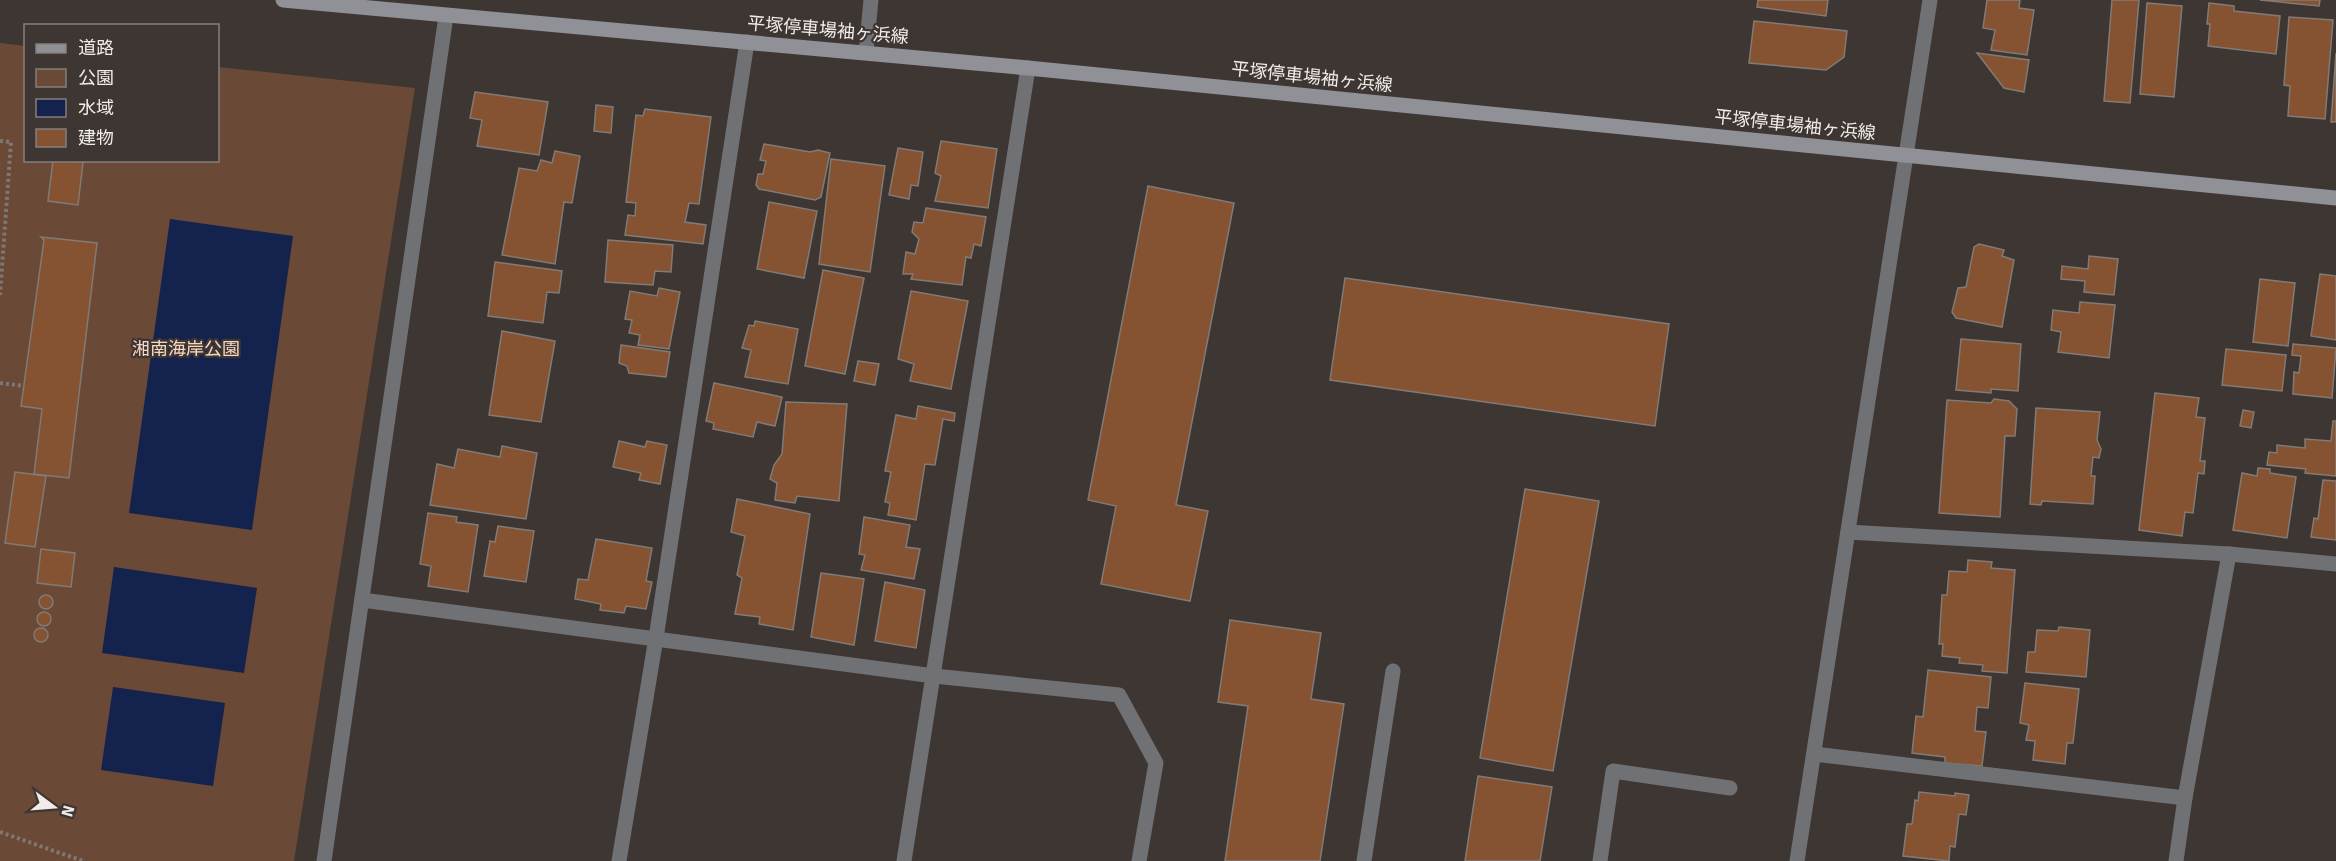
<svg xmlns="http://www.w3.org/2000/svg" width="2336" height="861" font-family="Signika,'Noto Sans JP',sans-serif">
<rect width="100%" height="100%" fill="#3d3632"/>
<!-- green -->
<polygon fill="#6a4a37" points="0,43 25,46 26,160 218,160 218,67 415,88 294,861 0,861"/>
<!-- water -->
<g fill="#14224e">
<polygon points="170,219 293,236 252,530 129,513"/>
<polygon points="114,567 257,588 244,673 102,653"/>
<polygon points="113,687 225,703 213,786 101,770"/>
</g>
<!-- building -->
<g fill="#855232" stroke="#827a75" stroke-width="1.5">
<polygon points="1758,0 1828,0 1826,16 1757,7"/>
<polygon points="1987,0 2020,0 2019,8 2034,10 2027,55 1991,50 1995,30 1983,28"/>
<polygon points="2112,0 2139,0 2130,103 2104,101"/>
<polygon points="2260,0 2320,0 2319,6"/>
<polygon points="2147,3 2182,6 2174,97 2140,94"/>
<polygon points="2209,3 2234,6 2234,11 2280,16 2276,54 2208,46 2210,24 2207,24"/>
<polygon points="2289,17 2333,20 2325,119 2288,116 2290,86 2284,85"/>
<polygon points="1754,21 1847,31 1844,57 1826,70 1749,63"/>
<polygon points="1977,53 2029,60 2024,92 2004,88"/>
<polygon points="2336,53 2336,122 2331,122"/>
<polygon points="475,92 548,102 539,155 477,146 482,120 470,118"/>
<polygon points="596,105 613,107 611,133 594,131"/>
<polygon points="645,109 711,117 699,204 689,203 685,222 706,225 703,244 625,235 628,215 635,216 636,203 626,202 636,115 643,116"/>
<polygon points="941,141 997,149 988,208 935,201 941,176 935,173"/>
<polygon points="764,144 810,152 818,150 830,153 821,197 815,200 759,189 756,185 758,174 763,174 766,161 760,160"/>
<polygon points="898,148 923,152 918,186 911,185 909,199 889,195"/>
<polygon points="555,151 580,156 572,203 564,202 555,264 502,255 519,168 537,171 541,160 552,163"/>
<polygon points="831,159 885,166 870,272 819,264"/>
<polygon points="53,160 83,162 78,205 48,201"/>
<polygon points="1148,186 1234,203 1176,505 1208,511 1190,601 1101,584 1116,506 1088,500"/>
<polygon points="769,202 817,211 804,278 757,269"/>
<polygon points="926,208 986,217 981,246 974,244 971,258 966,257 962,285 911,279 913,274 903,274 906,252 915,254 919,239 912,232 914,222 923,223"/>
<polygon points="41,237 97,243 69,478 34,474 42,409 21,406 44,240"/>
<polygon points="608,240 673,245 671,272 655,271 653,285 605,282"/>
<polygon points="1979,244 2004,250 2002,256 2014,260 2002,327 1956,318 1952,312 1958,288 1966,287 1974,247"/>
<polygon points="2089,256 2118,259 2114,295 2084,292 2085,281 2061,279 2062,266 2088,269"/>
<polygon points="495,262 562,271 559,293 547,292 543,323 488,316"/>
<polygon points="823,270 864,278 845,374 805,366"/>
<polygon points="2320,274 2336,276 2336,340 2311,336"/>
<polygon points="1345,278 1669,324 1655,426 1330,380"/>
<polygon points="2260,279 2295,283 2288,346 2253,342"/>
<polygon points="659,288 680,292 669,349 638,345 640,335 629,333 632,320 625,319 630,291 657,296"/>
<polygon points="911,291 968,301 951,389 910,381 914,364 898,359"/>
<polygon points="2080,302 2115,305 2109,358 2058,352 2061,332 2051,330 2053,310 2079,313"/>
<polygon points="755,321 798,329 788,384 745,377 751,350 742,348 749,325 754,326"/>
<polygon points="502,331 555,341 541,422 489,415"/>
<polygon points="1961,339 2021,344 2018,391 1991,389 1991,393 1956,390"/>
<polygon points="2293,344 2336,348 2332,398 2293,394 2294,372 2299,373 2301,356 2292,355"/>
<polygon points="621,345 670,352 666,377 629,373 627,366 619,363"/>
<polygon points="2226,349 2286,355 2282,391 2222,385"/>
<polygon points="858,361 879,364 875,385 854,381"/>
<polygon points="714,383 782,397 775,426 757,422 753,437 713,429 714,423 706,421"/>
<polygon points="2155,393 2199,398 2196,417 2205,418 2200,461 2205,461 2204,474 2198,473 2193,513 2185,512 2182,536 2139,530"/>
<polygon points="1994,399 2009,401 2017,409 2015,436 2005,436 2000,517 1939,513 1947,400 1991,403"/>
<polygon points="786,402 847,404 839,501 797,496 795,503 775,500 777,483 770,479 774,465 782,454"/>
<polygon points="918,406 955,413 954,421 943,419 935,465 925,464 916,520 888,515 890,503 885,502 891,472 885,471 896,415 916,419"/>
<polygon points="2036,408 2100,412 2097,440 2101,449 2099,458 2093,457 2091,476 2095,476 2093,504 2042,501 2041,505 2030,504"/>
<polygon points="2243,410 2254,412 2251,428 2240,426"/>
<polygon points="2333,421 2336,421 2336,476 2305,473 2306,469 2267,465 2269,452 2277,453 2277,445 2305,448 2305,439 2331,441"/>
<polygon points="619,441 645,447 647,441 667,445 660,484 639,480 641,473 613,467"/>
<polygon points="502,446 537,453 526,519 430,505 437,464 454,468 458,449 500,457"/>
<polygon points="2258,468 2270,469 2270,473 2296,477 2287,538 2233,530 2242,473 2257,476"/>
<polygon points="15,472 46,476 35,547 5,543"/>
<polygon points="2323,480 2336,481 2336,540 2311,537 2314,518 2318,519"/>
<polygon points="1525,489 1599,501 1553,771 1480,758"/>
<polygon points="737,499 810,514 793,630 759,624 760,617 735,614 742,578 737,575 745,536 731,532"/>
<polygon points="428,513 457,517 456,522 478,525 468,592 428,586 431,566 420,564"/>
<polygon points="864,517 910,525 906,547 920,549 914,579 861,570 865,555 859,554"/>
<polygon points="498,526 534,531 526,582 484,576 490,541 495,542"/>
<polygon points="596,539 652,548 646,581 652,582 646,609 626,606 624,613 600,610 601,604 575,599 578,579 588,580"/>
<polygon points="41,549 75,553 71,587 37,583"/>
<polygon points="1968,560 1992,562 1991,568 2015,570 2007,673 1982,671 1983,665 1959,663 1960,658 1942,656 1943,644 1939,644 1942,595 1947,595 1949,571 1967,572"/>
<polygon points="821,573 864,579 854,645 811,637"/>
<polygon points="885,582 925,590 916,648 875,641"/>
<circle cx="46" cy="602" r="7"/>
<circle cx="44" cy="619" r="7"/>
<polygon points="1230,620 1321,633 1311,699 1344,704 1320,861 1225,861 1248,706 1218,702"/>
<polygon points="2059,627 2090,630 2086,677 2026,672 2028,652 2035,652 2037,630 2058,631"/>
<circle cx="41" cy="635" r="7"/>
<polygon points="1928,670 1991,677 1988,708 1977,707 1975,731 1986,732 1982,766 1945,763 1945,757 1912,753 1916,716 1923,717"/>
<polygon points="2025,683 2079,689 2073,743 2067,743 2065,764 2033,760 2035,741 2026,740 2029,725 2020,723"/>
<polygon points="1478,776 1552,787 1540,861 1465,861"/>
<polygon points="1919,792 1955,796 1955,793 1969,795 1966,815 1959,814 1955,847 1950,846 1949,861 1903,856 1907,824 1912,824 1915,800 1918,801"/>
</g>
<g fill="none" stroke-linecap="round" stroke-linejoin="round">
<!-- path -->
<g stroke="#7e7774" stroke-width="4" stroke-dasharray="3 3" stroke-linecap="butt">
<polyline points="0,141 11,142 0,295"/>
<polyline points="0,383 24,386"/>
<polyline points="0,832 83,861"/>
</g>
<!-- service -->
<g stroke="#707174" stroke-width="15">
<polyline points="1364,861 1393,671"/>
<polyline points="1600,861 1613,771 1730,788"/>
</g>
<!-- minor -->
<g stroke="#707174" stroke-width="15">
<polyline points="866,52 871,0"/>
<polyline points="1848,532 2229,554 2336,564"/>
<polyline points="362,600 934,676 1119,695 1156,763 1139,861"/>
<polyline points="1814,754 2185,798"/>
<polyline points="324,861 446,16"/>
<polyline points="619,861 656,638 747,42"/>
<polyline points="904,861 1028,68"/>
<polyline points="2176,861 2185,798 2229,554"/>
</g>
<!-- tertiary -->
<polyline stroke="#707174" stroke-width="15" points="1797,861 1930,0"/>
<!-- secondary -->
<polyline stroke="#8f9196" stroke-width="15" points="283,0 1028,68 2336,198"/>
</g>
<g text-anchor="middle" stroke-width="4.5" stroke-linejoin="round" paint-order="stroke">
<!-- street labels -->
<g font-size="18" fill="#f1ecea" stroke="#3d3632">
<text transform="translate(828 30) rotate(5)" y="6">平塚停車場袖ヶ浜線</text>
<text transform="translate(1312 77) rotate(6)" y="6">平塚停車場袖ヶ浜線</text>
<text transform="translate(1795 125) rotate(6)" y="6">平塚停車場袖ヶ浜線</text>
</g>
<!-- park labels -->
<g font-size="18" fill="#f7d6c3" stroke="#3d3632">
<text x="186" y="355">湘南海岸公園</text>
</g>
</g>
<!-- legend -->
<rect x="24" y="24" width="195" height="138" fill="#3d3632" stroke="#857f7c" stroke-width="1.5"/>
<rect x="36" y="44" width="30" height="9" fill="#8f9196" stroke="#857f7c" stroke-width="1.5"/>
<text x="78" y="54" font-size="18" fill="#f1ecea">道路</text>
<rect x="36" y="69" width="30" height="18" fill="#6a4a37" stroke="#857f7c" stroke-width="1.5"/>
<text x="78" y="84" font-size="18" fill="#f1ecea">公園</text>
<rect x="36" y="99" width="30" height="18" fill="#14224e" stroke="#857f7c" stroke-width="1.5"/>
<text x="78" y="114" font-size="18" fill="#f1ecea">水域</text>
<rect x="36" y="129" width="30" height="18" fill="#855232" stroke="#857f7c" stroke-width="1.5"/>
<text x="78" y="144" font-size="18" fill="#f1ecea">建物</text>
<!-- north arrow -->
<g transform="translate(54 807) rotate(106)" stroke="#3d3632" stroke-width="4.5" paint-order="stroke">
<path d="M0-4.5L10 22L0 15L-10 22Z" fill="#f1ecea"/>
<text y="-9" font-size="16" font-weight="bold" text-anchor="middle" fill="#f1ecea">N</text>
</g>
</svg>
